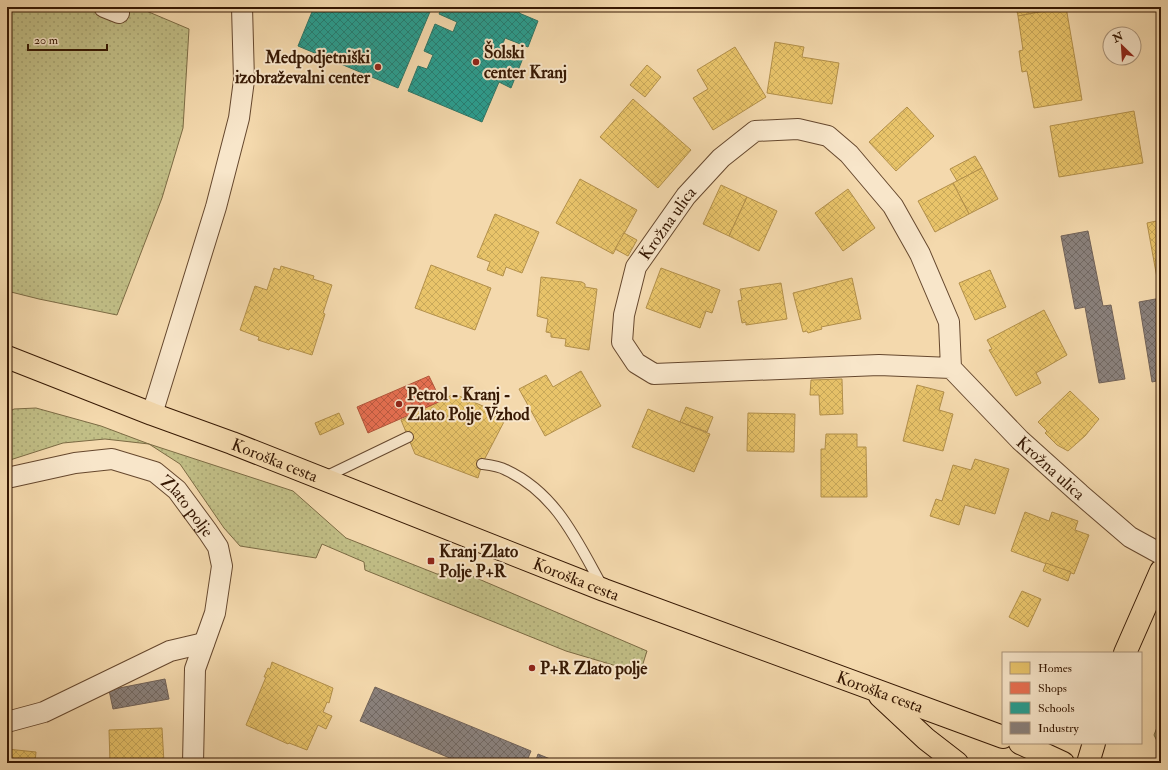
<svg xmlns="http://www.w3.org/2000/svg" width="1168" height="770" font-family="'IM FELL Double Pica',serif">
<defs>
<pattern id="grass-dots" width="8" height="8" patternUnits="userSpaceOnUse"><rect width="8" height="8" fill="#c1be86"/><path d="M2 2h.1M6 6h.1" fill="none" stroke="#a6a372" stroke-width="1.8" stroke-linecap="round"/></pattern>
<pattern id="homes-cross-hatch" width="8" height="8" patternUnits="userSpaceOnUse"><rect width="8" height="8" fill="#e9c46a"/><path d="M0 0l8 8M0 8l8-8" fill="none" stroke="#c8a85a"/></pattern>
<pattern id="shops-cross-hatch" width="8" height="8" patternUnits="userSpaceOnUse"><rect width="8" height="8" fill="#e76f51"/><path d="M0 0l8 8M0 8l8-8" fill="none" stroke="#bc5a41"/></pattern>
<pattern id="schools-cross-hatch" width="8" height="8" patternUnits="userSpaceOnUse"><rect width="8" height="8" fill="#2a9d8f"/><path d="M0 0l8 8M0 8l8-8" fill="none" stroke="#257f73"/></pattern>
<pattern id="industry-cross-hatch" width="8" height="8" patternUnits="userSpaceOnUse"><rect width="8" height="8" fill="#8a817c"/><path d="M0 0l8 8M0 8l8-8" fill="none" stroke="#726963"/></pattern>
</defs>
<rect width="100%" height="100%" fill="#f4d9ad"/>
<filter id="stains"><feTurbulence type="fractalNoise" baseFrequency=".005" numOctaves="4"/><feColorMatrix values="0 0 0 0 .2 0 0 0 0 .09 0 0 0 0 .02 0 0 0 .5 -.17"/></filter>
<radialGradient id="worn" r=".72"><stop offset=".6" stop-color="#630" stop-opacity="0"/><stop offset="1" stop-color="#630" stop-opacity=".3"/></radialGradient>
<!-- grass -->
<g fill="url(#grass-dots)" stroke="#7c6b44">
<polygon points="7,7 137,7 189,29 183,128 162,198 117,315 39,299 7,291"/>
<polygon points="36,408 101,426 149,444 293,491 346,538 437,574 467,574 647,651 640,673 566,651 365,570 364,562 322,544 316,558 240,546 224,528 180,464 149,444 105,439 63,443 10,460 7,459 7,413 14,409"/>
<polygon points="1161,724 1161,749 1154,735 1158,725"/>
</g>
<!-- homes -->
<g fill="url(#homes-cross-hatch)" stroke="#b3904b">
<polygon points="885,7 909,7 886,11"/>
<polygon points="1016,7 1066,7 1018,16"/>
<polygon points="1066,7 1082,100 1034,108 1027,71 1022,72 1019,51 1023,50 1018,16"/>
<polygon points="775,42 804,47 802,57 839,63 832,104 767,93"/>
<polygon points="735,47 766,97 713,130 693,98 708,89 697,70"/>
<polygon points="647,65 661,77 645,97 630,85"/>
<polygon points="633,99 691,150 658,188 600,137"/>
<polygon points="907,107 934,136 896,171 869,142"/>
<polygon points="1134,111 1143,163 1059,177 1050,126"/>
<polygon points="975,156 982,168 957,181 950,169"/>
<polygon points="982,168 998,199 969,214 953,183"/>
<polygon points="580,179 637,210 613,254 556,223"/>
<polygon points="953,183 969,214 935,232 918,201"/>
<polygon points="721,185 747,197 729,236 703,224"/>
<polygon points="848,189 875,228 843,251 815,213"/>
<polygon points="747,197 777,211 759,251 729,236"/>
<polygon points="495,214 539,232 522,273 506,267 503,276 487,270 490,262 477,257"/>
<polygon points="1161,220 1161,277 1157,278 1147,223"/>
<polygon points="624,233 637,240 628,256 615,249"/>
<polygon points="431,265 491,288 475,330 415,308"/>
<polygon points="281,266 314,276 313,279 332,285 323,313 325,314 312,355 290,348 289,350 258,340 259,337 240,330 255,286 267,290 274,268 280,270"/>
<polygon points="661,268 720,290 712,313 706,311 700,328 646,308"/>
<polygon points="990,270 1006,307 975,320 959,283"/>
<polygon points="541,277 582,282 585,284 585,287 597,289 589,350 565,346 566,339 551,337 551,333 546,332 548,319 537,316"/>
<polygon points="852,278 861,319 821,327 822,329 808,333 807,331 803,332 793,293"/>
<polygon points="781,283 787,319 746,325 746,322 742,323 738,301 742,300 740,289"/>
<polygon points="1044,310 1067,355 1036,373 1041,383 1016,396 989,350 992,349 987,340"/>
<polygon points="581,371 601,406 545,436 519,389 546,375 553,387"/>
<polygon points="842,379 843,414 820,415 819,395 810,395 811,380"/>
<polygon points="917,385 944,392 939,410 953,414 943,451 903,441"/>
<polygon points="1070,391 1099,419 1085,436 1068,451 1057,445 1045,433 1047,431 1038,422"/>
<polygon points="454,394 507,416 482,464 478,478 415,454 401,420"/>
<polygon points="686,407 713,417 707,432 680,422"/>
<polygon points="648,409 710,434 694,472 632,447"/>
<polygon points="339,413 344,424 320,435 315,423"/>
<polygon points="748,413 795,414 794,452 747,451"/>
<polygon points="826,434 857,434 857,447 866,447 867,497 821,497 821,449 825,449"/>
<polygon points="975,459 1009,469 995,514 965,505 959,525 930,516 936,499 942,501 953,465 971,470"/>
<polygon points="1025,512 1049,521 1052,512 1078,521 1075,530 1089,535 1074,574 1011,551"/>
<polygon points="1046,563 1071,572 1068,581 1043,571"/>
<polygon points="1022,591 1041,599 1028,627 1009,617"/>
<polygon points="272,662 333,688 329,703 327,702 323,712 332,716 326,729 318,725 307,750 289,743 288,744 246,725 266,677 264,677 268,668 270,669"/>
<polygon points="162,728 164,763 110,763 109,730"/>
<polygon points="7,749 36,752 35,763 7,763"/>
</g>
<!-- shops -->
<polygon fill="url(#shops-cross-hatch)" stroke="#b2553a" points="429,376 441,401 368,433 357,407"/>
<!-- schools -->
<g fill="url(#schools-cross-hatch)" stroke="#2e7565">
<polygon points="314,7 432,7 398,88 298,46"/>
<polygon points="442,7 521,7 519,13 538,21 528,47 505,38 501,49 523,58 511,88 499,82 482,122 408,91 418,66 427,69 433,55 424,51 435,24 453,32 457,22 439,14"/>
</g>
<!-- industry -->
<g fill="url(#industry-cross-hatch)" stroke="#716258">
<polygon points="1088,231 1103,306 1111,305 1125,379 1099,383 1085,307 1075,309 1061,236"/>
<polygon points="1161,298 1161,380 1152,382 1139,302"/>
<polygon points="165,679 169,699 113,709 109,690"/>
<polygon points="375,687 531,751 526,763 462,763 360,721"/>
<polygon points="538,754 560,763 535,763"/>
</g>
<g fill="none" stroke-linecap="round" stroke-linejoin="round">
<!-- lane casing -->
<g stroke="#66482e" stroke-width="12">
<g id="lane">
<path d="M482,464C490,465 499,466 506,470C556,493 577,541 602,586"/>
<polyline points="323,478 408,437"/>
</g>
</g>
<!-- street casing -->
<g stroke="#66482e" stroke-width="22">
<g id="street">
<polyline points="104,7 119,13"/>
<path id="s1" d="M951,368L879,365L654,374L636,363L622,342L624,315L636,267L686,196L721,158L755,131L798,129L828,136L849,154L893,206L920,254L949,322L951,368L1020,440L1080,494L1130,537L1161,554"/>
<polyline points="152,414 216,207 239,118 244,80 242,7"/>
<path id="s2" d="M7,478L75,463L112,459L155,472L177,490L208,532L218,547L222,566L215,613L195,669L193,763"/>
<polyline points="7,722 44,712 170,651 204,643"/>
</g>
</g>
<!-- primary casing -->
<g stroke="#361803" stroke-width="24">
<g id="primary">
<path id="s3" d="M7,357L152,414L232,443L604,590L1003,737"/>
<polyline points="1125,653 1161,571"/>
<polyline points="880,696 926,739 957,763"/>
<polyline points="1020,743 1063,763"/>
<polyline points="1088,763 1094,743"/>
</g>
</g>
<!-- lane -->
<use href="#lane" stroke="#f8e6ca" stroke-width="10"/>
<!-- street -->
<use href="#street" stroke="#f8e6ca" stroke-width="20"/>
<!-- primary -->
<use href="#primary" stroke="#f4d9ad" stroke-width="22"/>
</g>
<!-- markers -->
<g fill="#8f2418" stroke="#f8e6ca" stroke-width="1.5">
<circle cx="476" cy="62" r="4"/>
<circle cx="378" cy="67" r="4"/>
<circle cx="399" cy="404" r="4"/>
<rect x="427" y="557" width="8" height="8" rx="2"/>
<circle cx="532" cy="668" r="4"/>
</g>
<g text-anchor="middle" stroke-width="4" stroke-linejoin="round" paint-order="stroke">
<!-- poi labels -->
<g font-size="17" font-weight="bold" fill="#361803" stroke="#f8e6ca" text-anchor="start">
<text x="484" y="58">Šolski<tspan x="484" dy="20">center Kranj</tspan></text>
<text x="370" y="63" text-anchor="end">Medpodjetniški<tspan x="370" dy="20">izobraževalni center</tspan></text>
<text x="407" y="400">Petrol - Kranj -<tspan x="407" dy="20">Zlato Polje Vzhod</tspan></text>
<text x="439" y="557">Kranj Zlato<tspan x="439" dy="20">Polje P+R</tspan></text>
<text x="540" y="674">P+R Zlato polje</text>
</g>
<!-- street labels -->
<g font-size="17" fill="#361803" stroke="#f8e6ca">
<text dy="6" stroke="none"><textPath href="#s1" startOffset="474">Krožna ulica</textPath></text>
<text dy="6" stroke="none"><textPath href="#s3" startOffset="287">Koroška cesta</textPath></text>
<text dy="6" stroke="none"><textPath href="#s1" startOffset="1088">Krožna ulica</textPath></text>
<text dy="6" stroke="none"><textPath href="#s2" startOffset="199">Zlato polje</textPath></text>
<text dy="6" stroke="none"><textPath href="#s3" startOffset="611">Koroška cesta</textPath></text>
<text dy="6" stroke="none"><textPath href="#s3" startOffset="935">Koroška cesta</textPath></text>
</g>
</g>
<!-- margin -->
<rect width="1168" height="770" fill="none" stroke="#f4d9ad" stroke-width="24"/>
<rect x="8" y="8" width="1152" height="754" fill="none" stroke="#361803" stroke-width="2"/>
<rect x="12" y="12" width="1144" height="746" fill="none" stroke="#361803"/>
<!-- legend -->
<rect x="1002" y="652" width="140" height="92" fill="#f8e6ca" stroke="#aa947a"/>
<rect x="1010" y="662" width="20" height="12" fill="#e9c46a" stroke="#aa947a"/>
<text x="1038" y="672" font-size="12" fill="#361803">Homes</text>
<rect x="1010" y="682" width="20" height="12" fill="#e76f51" stroke="#aa947a"/>
<text x="1038" y="692" font-size="12" fill="#361803">Shops</text>
<rect x="1010" y="702" width="20" height="12" fill="#2a9d8f" stroke="#aa947a"/>
<text x="1038" y="712" font-size="12" fill="#361803">Schools</text>
<rect x="1010" y="722" width="20" height="12" fill="#8a817c" stroke="#aa947a"/>
<text x="1038" y="732" font-size="12" fill="#361803">Industry</text>
<!-- north arrow -->
<g transform="translate(1122 46) rotate(335)"><circle r="19" fill="#f8e6ca" stroke="#aa947a"/>
<path d="M0-3L7 15L0 10L-7 15Z" fill="#8f2418"/>
<text y="-6" font-size="11" font-weight="bold" text-anchor="middle" fill="#361803">N</text>
</g>
<!-- scale -->
<path d="M28 44v6h79v-6" fill="none" stroke="#361803" stroke-width="2"/>
<text x="34" y="44" font-size="12" fill="#361803" stroke="#f8e6ca" stroke-width="3" paint-order="stroke">20 m</text>
<rect width="100%" height="100%" filter="url(#stains)"/>
<rect width="100%" height="100%" fill="url(#worn)"/>
</svg>
